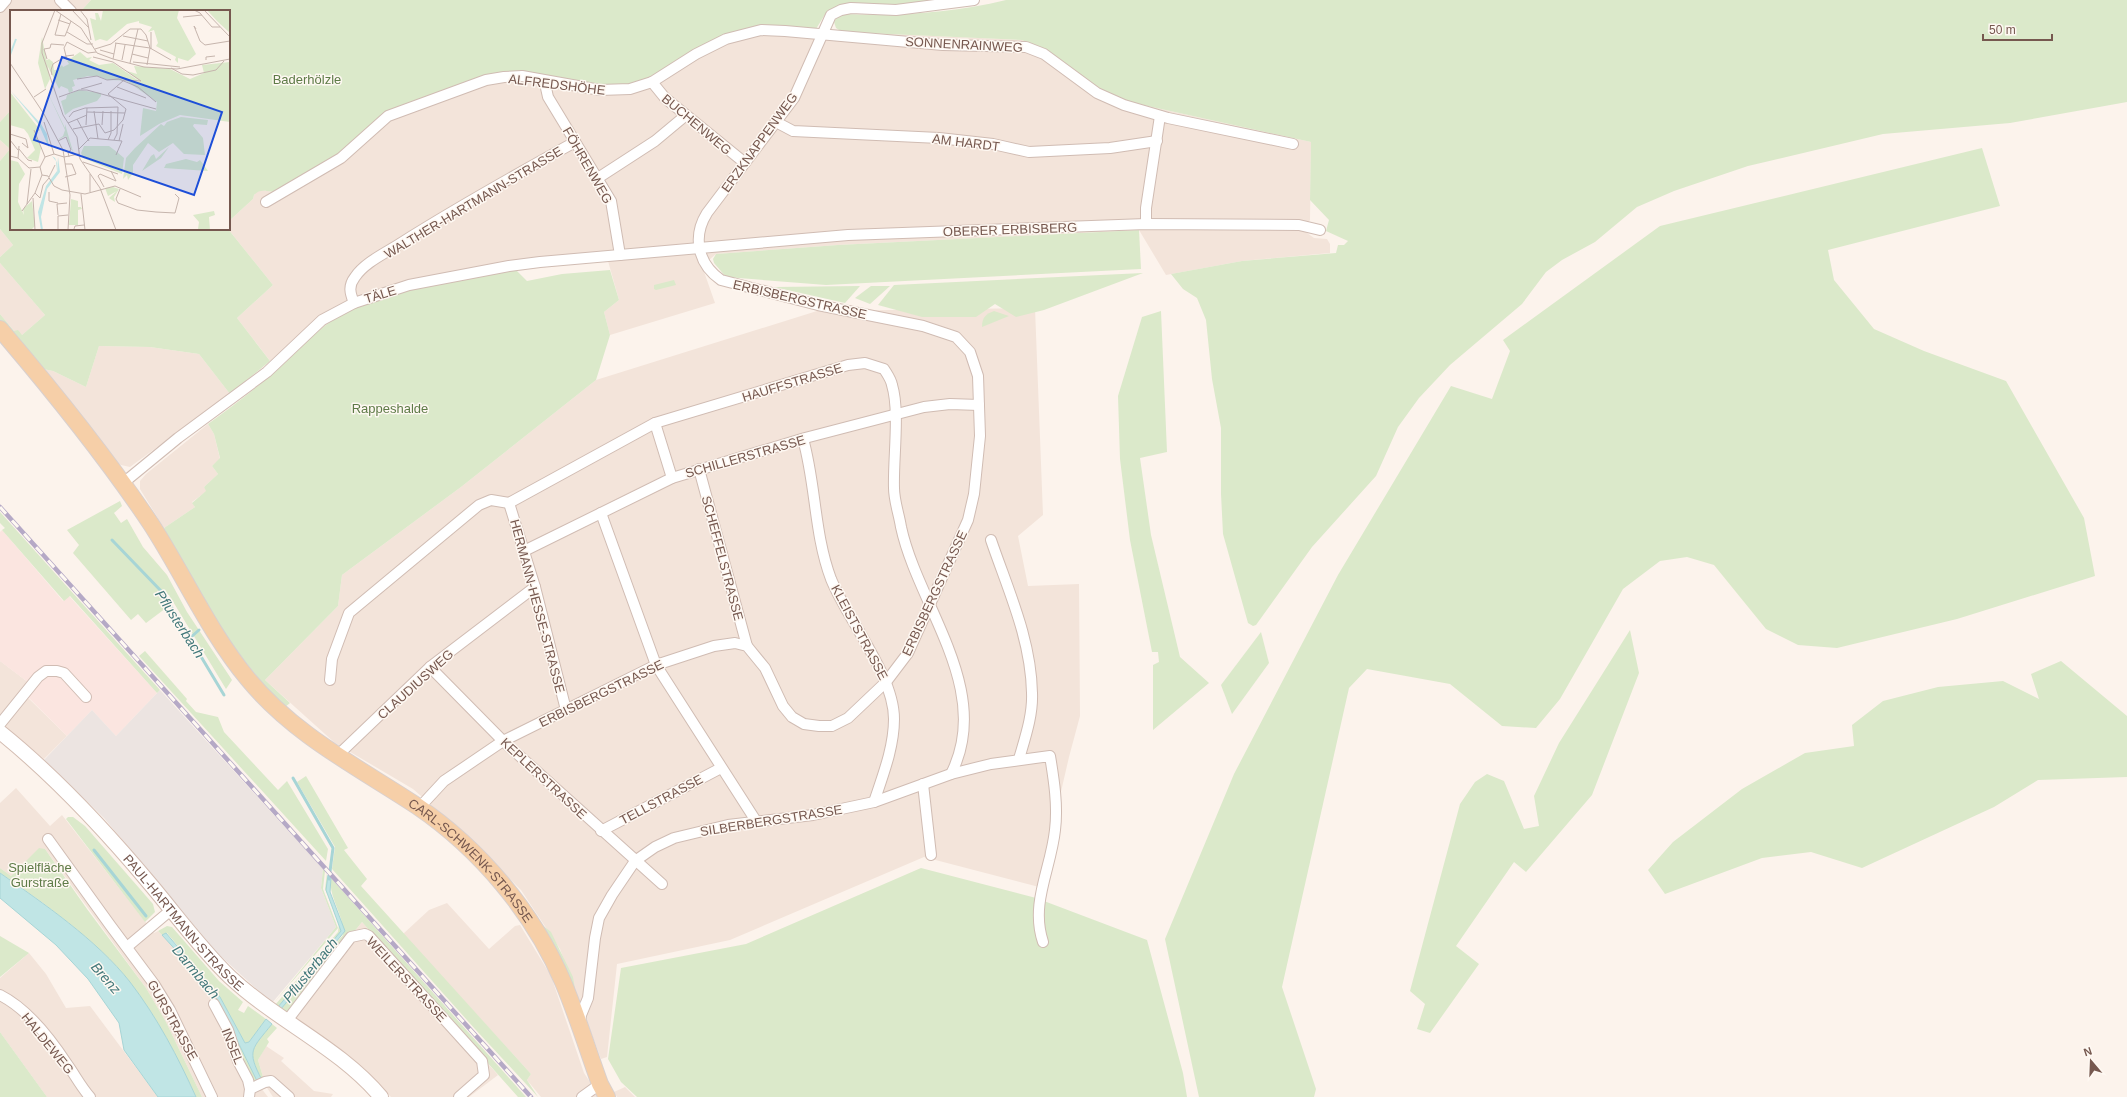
<svg xmlns="http://www.w3.org/2000/svg" width="2127" height="1097" font-family="Arial,sans-serif">
<rect width="100%" height="100%" fill="#fcf3ec"/>
<!-- residential -->
<g fill="#f3e4da">
<polygon points="0,0 91,0 81,11 11,11 11,110 0,122"/>
<polygon points="842,32 1022,40 1041,48 1125,101 1311,142 1310,220 1303,230 1314,238 1327,239 1330,244 1330,253 1242,261 1166,275 1139,230 838,245 716,254 702,266 715,303 610,335 604,312 619,300 608,261 516,270 291,357 277,370 237,318 273,285 228,229 229,221 253,199 254,195 257,191 261,190 273,192 375,122 478,79 664,70 709,42 722,36"/>
<polygon points="0,140 10,149 0,161"/>
<polygon points="0,229 13,245 0,257"/>
<polygon points="0,263 45,315 22,335 14,331 0,314"/>
<polygon points="1035,308 1043,515 1018,536 1028,586 1079,584 1080,716 1069,757 1039,887 924,857 730,940 617,964 607,1057 601,1059 560,949 521,890 469,838 413,789 335,743 265,680 338,606 342,575 461,487 596,380 817,311"/>
<polygon points="99,346 150,347 199,354 230,394 134,464 130,467 121,465 114,461 38,368 53,371 86,387"/>
<polygon points="208,424 214,434 220,459 212,466 218,474 204,487 207,491 192,502 195,507 164,528 140,489 140,481 146,474"/>
<polygon points="0,661 29,683 22,692 67,736 44,759 0,722"/>
<polygon points="16,788 50,826 62,815 154,933 158,931 162,935 201,978 261,1088 268,1097 202,1097 166,1022 146,988 45,849 34,856 11,876 0,868 0,803"/>
<polygon points="447,903 489,949 515,926 520,925 551,976 584,1073 600,1097 541,1097 527,1080 531,1074 403,934 429,910"/>
<polygon points="362,922 498,1075 469,1097 391,1097 364,1069 286,1017"/>
<polygon points="29,953 46,974 66,1008 90,1006 158,1097 47,1097 0,1032 0,978"/>
<polygon points="266,1046 284,1058 281,1061 314,1091 333,1094 331,1097 273,1097 262,1080 263,1077 258,1060"/>
<polygon points="625,1087 635,1097 617,1097 614,1092"/>
</g>
<!-- commercial -->
<polygon fill="#fbe5e0" points="2,530 63,601 69,596 157,693 116,736 92,710 67,736 22,691 29,683 0,661 0,532"/>
<!-- industrial -->
<polygon fill="#ece4e1" points="160,690 323,869 321,888 336,927 272,1003 214,950 104,818 44,760 92,710 116,736"/>
<!-- green -->
<g fill="#dbe9ca">
<path d="M91,0H946L914,4L838,6L827,11L816,29L722,36L709,42L646,81L614,87L523,73L405,105L344,153L273,192C265,191 260,189 254,195L253,199L229,221V11H81Z"/>
<path d="M1006,0H2127V102L2010,123L1883,134L1748,166L1674,191L1637,207L1595,242L1562,260L1546,272L1522,304L1450,365L1419,398L1398,427L1376,476L1312,547L1256,625L1253,626L1248,623L1223,534L1221,494V428L1212,379L1206,320L1197,298L1183,289L1171,274L1242,261L1336,253L1338,245H1344L1348,241L1326,231L1329,220L1310,200L1311,142L1125,101L1097,89L1041,48L1022,40L842,32L836,28L834,22L837,17L845,14C900,16 953,13 1006,0Z"/>
<polygon points="11,110 11,229 228,229 273,285 237,318 270,361 230,394 199,354 150,347 99,346 86,387 53,371 38,368 0,322 0,314 14,331 18,330 22,335 45,315 0,263 0,257 13,245 0,229 0,161 10,149 0,140 0,122"/>
<polygon points="1982,148 2000,206 1828,250 1834,280 1874,329 1924,351 2006,381 2084,518 2095,576 1957,619 1837,648 1798,645 1766,629 1714,565 1687,557 1660,561 1623,589 1560,699 1536,728 1502,726 1450,684 1367,669 1349,688 1282,987 1316,1089 1314,1097 1199,1097 1165,939 1234,774 1338,575 1451,386 1492,399 1510,351 1503,340 1660,226"/>
<polygon points="1139,230 1141,269 826,285 726,277 714,263 713,259 716,254 838,245"/>
<path d="M516,270L527,281L562,274L610,270L619,300L604,312L610,335L596,380L461,487L342,575L338,606L265,680L290,703L285,707C233,655 197,593 164,528L195,507L192,503L206,491L204,487L218,474L212,466L220,458L214,434L208,424C231,407 255,389 277,370C301,349 320,325 349,310C393,287 467,279 516,270Z"/>
<polygon points="1143,273 1044,310 1016,317 995,304 976,317 922,317 878,305 894,285"/>
<polygon points="674,280 676,285 656,290 654,289 654,285"/>
<polygon points="860,286 845,303 774,287"/>
<polygon points="871,286 890,286 870,304 855,298"/>
<path d="M994,311L1009,316L982,327C982,317 986,314 994,311Z"/>
<polygon points="1161,311 1167,452 1140,458 1151,535 1180,657 1209,683 1153,730 1153,665 1159,662 1158,652 1152,652 1130,540 1120,459 1118,396 1142,317"/>
<polygon points="120,501 122,506 114,513 121,523 127,519 143,547 167,575 187,612 232,680 226,689 169,595 157,591 166,608 146,623 138,614 131,620 73,553 79,545 67,530"/>
<polygon points="0,512 160,690 157,693 70,596 64,601 2,530 5,528 0,523"/>
<polygon points="1630,630 1639,673 1592,795 1526,872 1514,862 1456,946 1479,964 1430,1033 1417,1029 1425,1004 1410,991 1460,804 1475,782 1487,774 1504,781 1524,829 1539,826 1534,796 1559,743"/>
<polygon points="1261,632 1269,663 1232,714 1221,685"/>
<polygon points="145,651 187,699 186,701 196,712 218,717 224,732 278,790 287,781 328,849 326,861 139,656"/>
<polygon points="2061,661 2127,716 2127,777 2038,780 1994,807 1862,868 1811,852 1762,858 1665,894 1648,870 1673,842 1742,789 1805,753 1854,746 1852,725 1883,701 1938,687 2003,681 2039,699 2031,674"/>
<polygon points="306,776 348,848 344,850 367,879 361,886 531,1074 527,1080 538,1097 475,1029 332,869 335,847 297,782"/>
<polygon points="68,817 73,817 85,826 153,904 155,912 145,922 66,819"/>
<path d="M39,848L45,849L87,909L146,988L166,1022L202,1097H196C178,1057 157,1017 130,982C98,941 43,902 0,873V868L11,876Z"/>
<polygon points="921,868 1036,898 1147,940 1183,1073 1187,1097 637,1097 621,1082 608,1059 621,968 746,944"/>
<polygon points="323,869 325,871 323,889 338,928 273,1004 336,927 321,888"/>
<polygon points="327,873 327,894 341,926 341,931 278,1007 275,1005 338,932 339,924 325,889"/>
<path d="M331,878L526,1097H518L362,922L288,1014L281,1009L343,935C345,915 328,899 331,878Z"/>
<polygon points="541,924 551,932 573,977 575,989 563,962"/>
<polygon points="167,926 172,927 219,981 243,1002 238,1010 244,1013 248,1006 266,1019 249,1042 245,1043 220,997 167,933 162,935 158,931"/>
<polygon points="0,936 29,953 0,977"/>
<polygon points="201,978 217,999 258,1083 255,1083 251,1079 216,1002"/>
<path d="M272,1024L277,1028L267,1039L269,1042L258,1060L263,1077L262,1080C246,1050 252,1049 272,1024Z"/>
<polygon points="0,1032 47,1097 0,1097"/>
</g>
<!-- water -->
<g fill="#c0e5e5" stroke="#a7d5d6">
<path d="M0,873C43,903 97,940 130,982C157,1017 178,1057 196,1097H158L124,1050L119,1023L88,979L56,945L0,898Z"/>
<polygon points="328,875 331,878 330,892 345,931 281,1009 278,1007 341,931 326,890"/>
<path d="M166,933L220,997L245,1043L249,1042L266,1019L272,1024C252,1049 246,1050 262,1080L258,1083L217,999L201,978L162,935Z"/>
</g>
<g fill="none" stroke-linecap="round" stroke-linejoin="round">
<!-- stream -->
<g stroke="#a7d5d6" stroke-width="3">
<polyline points="112,540 163,593 224,695"/>
<polyline points="190,638 199,630"/>
<polyline points="293,778 333,848 329,879"/>
<polyline points="94,850 146,916"/>
</g>
<!-- minor casing -->
<g stroke="#d0bcb3" stroke-width="12">
<g id="minor">
<polyline points="60,0 71,11"/>
<polyline points="0,7 6,0"/>
<polyline points="546,81 546,88 548,97 611,201 620,255"/>
<polyline points="652,82 665,98 745,163"/>
<polyline points="776,122 793,131 939,138 993,144 1029,152 1110,148 1157,141"/>
<polyline points="598,178 655,141 685,116"/>
<polyline points="266,202 341,158 388,116 486,80 504,77 522,76 600,90 630,89 652,82 696,54 726,39 761,30 785,31 943,45 1026,47 1044,54 1097,93 1124,105 1168,118 1293,144"/>
<polyline points="1146,224 1146,208 1160,116"/>
<path d="M354,303C350,293 348,286 355,277C365,262 386,253 401,243C458,207 517,174 575,142"/>
<polyline points="655,423 672,478"/>
<path d="M803,439C816,484 814,534 831,579C848,621 894,675 894,719C894,747 883,775 874,802"/>
<polyline points="699,469 747,646"/>
<polyline points="122,484 178,438 267,372 322,320 354,303 409,285 509,266 540,262 848,235 1146,224 1299,225 1320,230"/>
<path d="M509,503L655,423L848,365L865,363L884,369C887,374 891,379 892,385C900,411 893,459 894,488C894,501 899,514 901,527C918,606 994,690 951,774"/>
<polyline points="509,503 535,587 566,710"/>
<polyline points="601,513 656,665 756,821"/>
<path d="M991,540C1008,590 1031,639 1032,693C1033,715 1025,738 1019,759"/>
<polyline points="524,551 672,478 805,438 924,407 950,404 979,405"/>
<polyline points="430,667 503,741 662,884"/>
<polyline points="330,680 332,659 349,613 479,505 491,500 509,503"/>
<polyline points="0,724 38,677 46,671 57,671 64,673 86,697"/>
<polyline points="337,756 430,667 535,587"/>
<polyline points="923,784 931,855"/>
<path d="M419,808L444,781L503,741L656,665L714,646L735,643L747,646L765,668L783,706L792,717L804,724L819,726H832L848,718L886,682L908,653L968,520L974,494L980,436L978,376L970,352L956,337L923,326L818,305L721,280C698,264 692,237 707,213L794,98L831,15L841,10L851,8L896,10L974,0"/>
<polyline points="601,831 721,768"/>
<polyline points="48,839 110,925 154,984 170,1010 212,1097"/>
<polyline points="127,947 171,910"/>
<path d="M0,995C28,1009 50,1038 67,1064C75,1075 81,1087 90,1097"/>
<polyline points="214,1004 228,1030 238,1061 248,1080 250,1089 249,1097"/>
<polyline points="286,1022 351,937 365,934 369,936 482,1061 484,1075 459,1097"/>
<path d="M580,1024L581,1015L588,998L595,938L599,918L612,895L635,861L655,847L674,838L728,825L813,815L874,802L951,774L991,764L1050,756C1054,780 1058,806 1055,830C1051,869 1030,903 1043,942"/>
<polyline points="250,1089 265,1082 271,1081 289,1097"/>
<polyline points="582,1097 600,1084"/>
</g>
</g>
<!-- secondary casing -->
<g stroke="#d3bcb1" stroke-width="16">
<g id="secondary">
<path id="s1" d="M0,732C56,777 105,830 151,885C177,916 201,949 230,977C277,1021 340,1048 381,1097"/>
</g>
</g>
<!-- primary casing -->
<g stroke="#d9d0ce" stroke-width="18">
<g id="primary">
<path id="s2" d="M0,329C52,390 107,458 151,524C184,575 209,632 248,679C294,735 358,767 417,806C480,849 533,912 563,982C577,1015 588,1051 600,1084L607,1097"/>
</g>
</g>
<!-- minor -->
<use href="#minor" stroke="#fff" stroke-width="10"/>
<!-- secondary -->
<use href="#secondary" stroke="#fff" stroke-width="14"/>
<!-- primary -->
<use href="#primary" stroke="#f6cfa8" stroke-width="16"/>
<!-- rail casing -->
<g stroke="#b5a9c6" stroke-width="4.5">
<polyline id="rail" points="0,507 531,1097"/>
</g>
<!-- rail -->
<use href="#rail" stroke="#fef8f2" stroke-width="3" stroke-dasharray="9" stroke-linecap="butt"/>
</g>
<g text-anchor="middle" stroke-width="3" stroke-linejoin="round" paint-order="stroke">
<!-- street labels -->
<g font-size="13" fill="#76584f" stroke="#fef8f2">
<text transform="translate(964 44) rotate(3)" y="5">SONNENRAINWEG</text>
<text transform="translate(557 84) rotate(7)" y="5">ALFREDSHÖHE</text>
<text transform="translate(697 124) rotate(40)" y="5">BUCHENWEG</text>
<text transform="translate(759 142) rotate(-54)" y="5">ERZKNAPPENWEG</text>
<text transform="translate(966 142) rotate(7)" y="5">AM HARDT</text>
<text transform="translate(588 165) rotate(60)" y="5">FÖHRENWEG</text>
<text transform="translate(473 202) rotate(-31)" y="5">WALTHER-HARTMANN-STRASSE</text>
<text transform="translate(1010 229) rotate(-2)" y="5">OBERER ERBISBERG</text>
<text transform="translate(380 294) rotate(-17)" y="5">TÄLE</text>
<text transform="translate(800 299) rotate(13)" y="5">ERBISBERGSTRASSE</text>
<text transform="translate(792 382) rotate(-17)" y="5">HAUFFSTRASSE</text>
<text transform="translate(745 456) rotate(-16)" y="5">SCHILLERSTRASSE</text>
<text transform="translate(723 558) rotate(75)" y="5">SCHEFFELSTRASSE</text>
<text transform="translate(934 593) rotate(-65)" y="5">ERBISBERGSTRASSE</text>
<text transform="translate(538 606) rotate(75)" y="5">HERMANN-HESSE-STRASSE</text>
<text transform="translate(860 632) rotate(62)" y="5">KLEISTSTRASSE</text>
<text transform="translate(415 684) rotate(-42)" y="5">CLAUDIUSWEG</text>
<text transform="translate(601 693) rotate(-26)" y="5">ERBISBERGSTRASSE</text>
<text transform="translate(544 778) rotate(43)" y="5">KEPLERSTRASSE</text>
<text transform="translate(661 799) rotate(-28)" y="5">TELLSTRASSE</text>
<text transform="translate(771 820) rotate(-9)" y="5">SILBERBERGSTRASSE</text>
<text dy="5" stroke="none"><textPath href="#s2" startOffset="719">CARL-SCHWENK-STRASSE</textPath></text>
<text dy="5" stroke="none"><textPath href="#s1" startOffset="265">PAUL-HARTMANN-STRASSE</textPath></text>
<text transform="translate(407 979) rotate(47)" y="5">WEILERSTRASSE</text>
<text transform="translate(173 1020) rotate(61)" y="5">GURSTRASSE</text>
<text transform="translate(48 1043) rotate(51)" y="5">HALDEWEG</text>
<text transform="translate(233 1046) rotate(68)" y="5">INSEL</text>
</g>
<!-- park labels -->
<g font-size="13" fill="#5e7b47" stroke="#fef8f2">
<text x="307" y="84">Baderhölzle</text>
<text x="390" y="413">Rappeshalde</text>
<text x="40" y="872">Spielfläche<tspan x="40" dy="15">Gurstraße</tspan></text>
</g>
<!-- water labels -->
<g font-size="14" font-style="italic" fill="#42787a" stroke="#fef8f2">
<text transform="translate(180 624) rotate(57)" y="5">Pflusterbach</text>
<text transform="translate(310 970) rotate(-51)" y="5">Pflusterbach</text>
<text transform="translate(196 972) rotate(50)" y="5">Darmbach</text>
<text transform="translate(106 978) rotate(49)" y="5">Brenz</text>
</g>
</g>
<!-- overview -->
<g transform="translate(10 10)">
<rect width="220" height="220" fill="#fcf3ec"/>
<path d="M93,0H169L167,8L186,44L178,51L168,48V53L165,50L166,47L146,36L148,33L144,20L138,22L142,17L129,13V11L117,14L97,31L90,29L85,31L80,8L86,10L85,3H88L91,11ZM197,0H220V23L207,11ZM32,27L40,69L35,79L28,53ZM70,42L77,48L82,47L79,50L89,55L103,53L129,71L98,70L88,66H78L63,70L65,76L62,77L63,81L59,83L58,79L51,76L49,79L35,51L39,49L43,52L44,60H47L52,55L53,57L59,54L57,51ZM220,52V112L170,105L149,114L130,126L133,98L146,101L147,92L115,70L131,72L117,61L127,64L124,56L160,59L180,69L194,63L192,55ZM36,79L55,118V114L64,145L56,126L47,130L53,126L55,120ZM69,80L91,83V86L87,91L63,99L55,105L51,91L56,89L57,85ZM0,82L30,120L25,123L31,138L28,152L17,148L25,140L18,124L14,119L0,115ZM171,107L198,110L197,115L184,114L183,116L193,128L195,145L174,144L163,133L149,142L138,133L123,155V163L118,170L117,165L113,169L116,148L125,138L151,114L154,116L157,112ZM74,136H99L107,142L114,148L112,164L73,148L71,143ZM159,137L151,148L132,161L141,146L144,144L146,149ZM176,149L187,152L190,150L198,161L154,158L156,154ZM0,150L8,152L15,164L9,174L8,192L14,205L13,199L22,191L25,216L21,220H0ZM103,177L109,179L104,187L105,192L99,188L107,181L98,186L95,178ZM61,189L68,191V197H71L72,199L68,200V215H59ZM204,201L205,205L199,207L200,220L188,219L189,212L183,205Z" fill="#dbe9ca"/>
<path d="M0,80L31,114L37,124L39,138L29,115ZM42,146L45,148L47,153V164L48,147L50,162L37,179L31,207L33,220H31L28,202L36,176L47,161L46,151Z" fill="#c0e5e5"/>
<path fill="none" stroke="#c0e5e5" stroke-width="2" d="M0,45L6,29"/>
<path fill="none" stroke="#c6b5ad" stroke-width="1" d="M45,0L32,33V43L53,105L67,127L70,149L90,178L106,220M45,0L71,18L87,43L103,49L134,57L167,59L220,49M62,0L79,18M70,0L77,9L81,30M184,0L190,3L202,17H210M194,0L220,27M51,4L45,25L55,26L61,11M173,7L192,5M48,10L60,14M186,19L184,16L190,31L195,35L220,31M57,22L77,34H83M113,26L138,31M105,33L140,38L161,50M85,39L101,34L120,19H131L136,25L140,38L137,55M141,39V22M90,40L104,44M122,44L138,48M83,47L103,52M37,49L34,39L40,38L41,34L54,35M103,49L106,33M57,50L54,38L57,32L78,43L86,42M112,50L115,35M196,50V47L205,46M123,52L170,57M0,53L34,104L53,140L60,185L58,220M120,53L128,19M161,58L172,64L183,65L206,60L214,51M42,65L41,60L43,54L56,46L64,45M67,69L87,66L97,70L109,69L128,77L146,92M107,77L136,88M71,79L92,73M98,84L114,70L131,71L103,52M24,87L36,79M49,87L69,80H77L146,99M84,101L88,129M77,102L115,103M59,107L63,102L75,98L108,97L107,124L104,130M67,109L79,131M34,112L44,144L54,147L69,144M58,113L77,105M76,115L77,98M92,115L93,101M63,119L89,114L95,123L104,120L113,110L116,99L98,84M24,120L35,147M0,124L16,129L18,138L12,133M0,130L8,140M98,130L101,123V101M48,131L56,127L61,140L58,142L59,147M109,131L113,114M9,139L18,150L22,151M69,139L80,128L112,131L106,145M0,146L8,148L19,158L30,157M8,148L9,136M73,152L108,164M55,154H62L66,164L55,167M30,157L35,147L44,144M80,164V182M32,165L38,166L44,176L52,180L75,184L105,176L131,187M39,167L45,155M94,177L88,166L90,164L106,171L101,161M110,179L106,189L108,193L127,200L146,202L165,203L169,188L165,184M39,182V191L48,193M25,183L30,188L33,175L39,168M71,184L75,220M23,188L25,220M17,194L21,159M12,201L25,183L32,165L30,157M48,205L47,194L57,193M64,219L65,216L74,215M48,220V206L58,205"/>
<path fill="#1d4ed8" fill-opacity="0.15" stroke="#1d4ed8" stroke-width="2" d="M52,47L212,102L184,185L24,130Z"/>
<rect width="220" height="220" fill="none" stroke="#76584f" stroke-width="2"/>
</g>
<!-- north arrow -->
<g transform="translate(2091 1061) rotate(341)" stroke="#fef8f2" stroke-width="3" paint-order="stroke">
<path d="M0-3L7 15L0 10L-7 15Z" fill="#76584f"/>
<text y="-6" font-size="11" font-weight="bold" text-anchor="middle" fill="#76584f">N</text>
</g>
<!-- scale -->
<path d="M1983 34v6h69v-6" fill="none" stroke="#76584f" stroke-width="2"/>
<text x="1989" y="34" font-size="12" fill="#76584f" stroke="#fef8f2" stroke-width="3" paint-order="stroke">50 m</text>
</svg>
